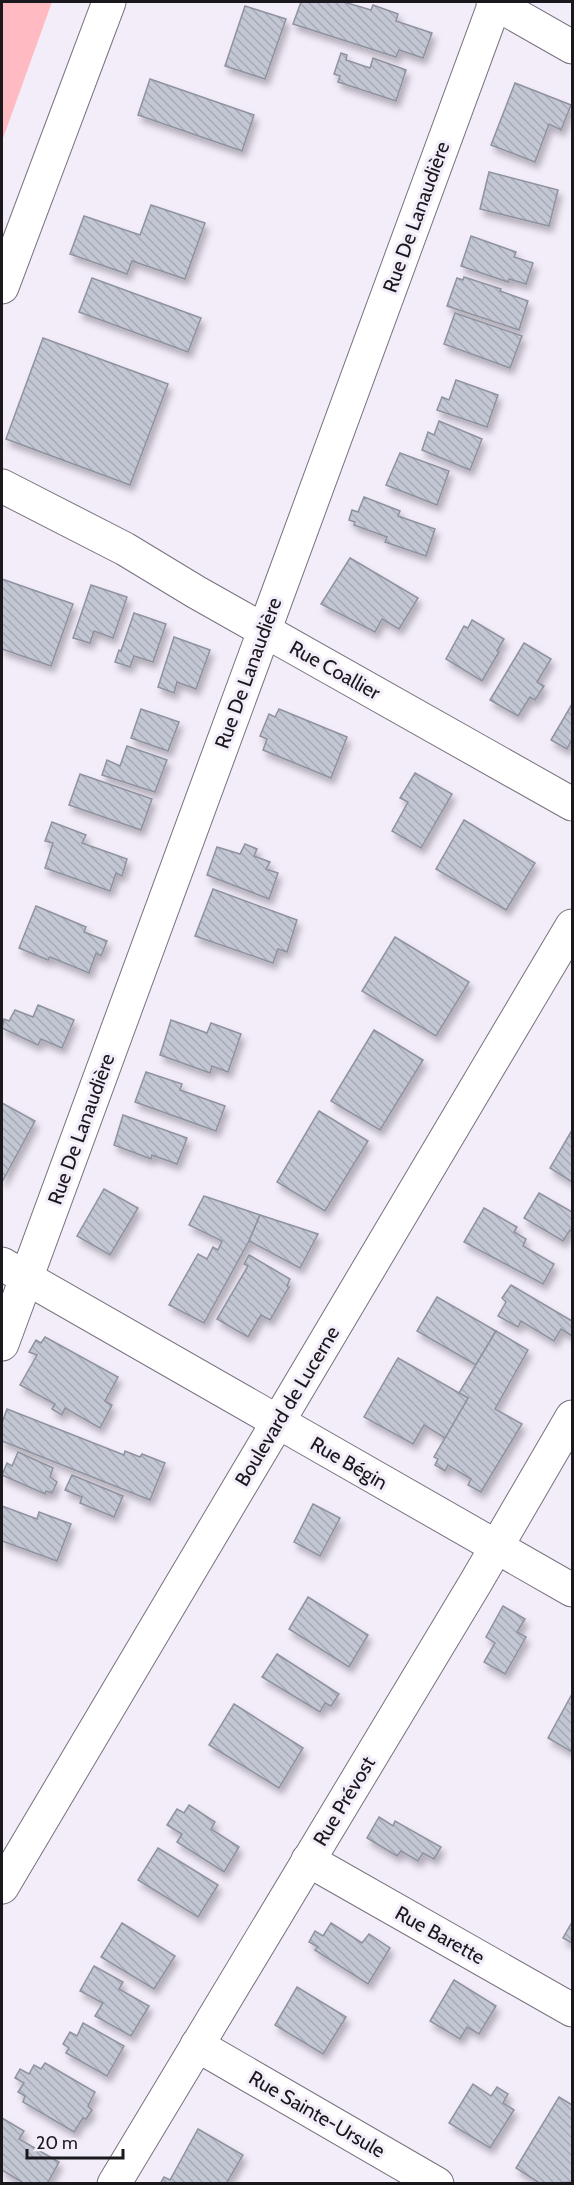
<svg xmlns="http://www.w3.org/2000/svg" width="574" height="2185" font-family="Cabin,sans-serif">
<defs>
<pattern id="building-back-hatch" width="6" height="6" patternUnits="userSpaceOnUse" patternTransform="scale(1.5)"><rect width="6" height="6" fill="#c3c7d4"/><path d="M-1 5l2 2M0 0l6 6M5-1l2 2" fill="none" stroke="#a7aab6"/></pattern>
<filter id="shadow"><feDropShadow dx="3.5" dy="6" stdDeviation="3" flood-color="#0004"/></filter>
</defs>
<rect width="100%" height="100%" fill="#f3edfa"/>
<!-- green -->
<polygon fill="#ffbac2" points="2,2 52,2 2,141"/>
<!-- building -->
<g fill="url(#building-back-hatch)" stroke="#8f929f" stroke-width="1.5" filter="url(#shadow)">
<polygon points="301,2 344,2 371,10 373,5 398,14 396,21 432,33 423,58 399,50 396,57 293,24"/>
<polygon points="245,6 286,19 265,79 225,66"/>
<polygon points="341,53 347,55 346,60 370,68 373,58 406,70 396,101 338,82 340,76 334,74"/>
<polygon points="150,79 254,115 242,151 138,115"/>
<polygon points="515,83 571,105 561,130 549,124 535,162 491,145"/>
<polygon points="489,172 558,190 549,226 480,209"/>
<polygon points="151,205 205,223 185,279 132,261 127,274 70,254 84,216 140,235"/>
<polygon points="471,236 516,252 514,257 533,263 526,284 509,279 508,282 461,266"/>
<polygon points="464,277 501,289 500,291 528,301 519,330 447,306 457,278 463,280"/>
<polygon points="92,278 201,318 188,352 79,312"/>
<polygon points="455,313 522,336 510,368 444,344"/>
<polygon points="43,338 168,384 130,485 6,439"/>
<polygon points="456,380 498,395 487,427 437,410 442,397 449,400"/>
<polygon points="439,421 482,439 470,470 422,450 428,432 434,435"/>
<polygon points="400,453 449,471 437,505 386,485"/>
<polygon points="364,497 400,511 398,516 435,529 426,556 385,542 387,537 354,525 355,522 349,520 352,510 358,512"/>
<polygon points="350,558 418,598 399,629 382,619 375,632 321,604"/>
<polygon points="2,579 73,604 51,666 2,649"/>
<polygon points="91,585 127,597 113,638 94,631 90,643 73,638"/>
<polygon points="134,613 166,624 153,662 134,656 130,667 115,662 119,650 121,651"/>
<polygon points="472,620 504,639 497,651 499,652 482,681 446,659 464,626 468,628"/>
<polygon points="174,637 210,650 196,689 177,682 174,693 158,687"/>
<polygon points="524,643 551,659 537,682 544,686 535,700 530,697 518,716 490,700"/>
<polygon points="572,704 572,742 571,741 567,749 551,740"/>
<polygon points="141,709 179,722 168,751 131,738"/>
<polygon points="279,709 347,737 331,778 263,750 267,739 260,736 269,714 275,717"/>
<polygon points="127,746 167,760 155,792 102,775 107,760 120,766"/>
<polygon points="415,773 452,794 421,848 392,831 408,802 400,798"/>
<polygon points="80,774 152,799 141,830 69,805"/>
<polygon points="464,820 535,863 506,910 436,869"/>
<polygon points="52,822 86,835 82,843 127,859 122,876 116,873 110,891 45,868 53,843 45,841"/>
<polygon points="245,844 257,849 254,856 270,862 266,869 278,873 269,899 207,875 217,847 240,854"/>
<polygon points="213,889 297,920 287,952 278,949 273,963 195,936"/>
<polygon points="36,906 86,927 84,932 107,941 101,956 96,953 89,973 50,957 48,960 19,948"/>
<polygon points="395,937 469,982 436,1036 362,991"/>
<polygon points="38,1005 74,1020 62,1048 41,1039 38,1045 2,1028 4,1019 9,1021 15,1010 33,1017"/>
<polygon points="171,1020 207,1033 211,1023 241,1034 228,1072 212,1066 210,1073 160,1055"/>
<polygon points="374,1030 423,1060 380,1130 331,1101"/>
<polygon points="146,1072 182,1084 180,1090 225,1106 216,1131 135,1102"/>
<polygon points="2,1103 35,1121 2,1182"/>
<polygon points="319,1111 368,1141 325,1211 277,1182"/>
<polygon points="123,1115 187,1138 177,1164 152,1155 151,1159 114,1145"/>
<polygon points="572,1130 572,1182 550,1168"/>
<polygon points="104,1189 138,1208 110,1255 77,1236"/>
<polygon points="539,1193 572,1212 572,1232 570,1230 563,1241 524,1218"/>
<polygon points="204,1196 260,1215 249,1241 204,1323 169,1305 198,1254 207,1259 213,1247 218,1250 222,1241 189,1225"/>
<polygon points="484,1208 517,1227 514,1232 526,1239 523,1246 554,1264 543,1284 464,1242"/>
<polygon points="260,1215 318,1234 300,1268 249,1241"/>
<polygon points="249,1255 290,1279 287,1286 289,1287 270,1320 261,1315 248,1337 217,1319 248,1266 244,1264"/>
<polygon points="511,1285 572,1321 572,1336 561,1329 554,1341 521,1321 518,1327 498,1316 506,1302 502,1298"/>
<polygon points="437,1297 496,1331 476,1365 417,1331"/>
<polygon points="496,1331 528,1350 495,1409 522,1424 481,1492 468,1485 471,1479 448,1465 445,1471 435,1465 438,1459 434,1457 468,1398 459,1393"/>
<polygon points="45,1337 118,1377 105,1401 112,1405 100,1428 65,1408 62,1415 52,1409 55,1404 20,1385 37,1355 29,1352 36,1340 41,1343"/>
<polygon points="398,1358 468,1398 445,1438 424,1425 413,1444 364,1417"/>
<polygon points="7,1409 124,1455 125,1451 140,1457 142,1454 165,1463 150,1500 2,1441 2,1423"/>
<polygon points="18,1452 53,1468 50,1477 57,1482 52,1493 46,1491 45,1494 2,1475 7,1463 12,1466"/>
<polygon points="72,1475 123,1496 114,1517 80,1503 82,1497 65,1490"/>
<polygon points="313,1504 340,1518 320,1556 294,1542"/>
<polygon points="2,1506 37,1519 39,1512 71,1524 57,1561 2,1541"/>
<polygon points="308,1597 368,1635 349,1667 289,1629"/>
<polygon points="503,1606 525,1619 517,1632 526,1637 505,1674 484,1662 495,1643 486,1637"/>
<polygon points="277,1654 339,1694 331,1706 325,1703 320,1712 262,1677"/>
<polygon points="572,1694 572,1752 548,1738"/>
<polygon points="234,1704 303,1748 279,1788 209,1745"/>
<polygon points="189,1805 215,1822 211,1829 239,1847 224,1872 177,1842 182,1834 167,1825 177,1809 184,1813"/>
<polygon points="379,1817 393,1826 395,1821 441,1847 434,1859 423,1853 418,1861 401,1851 397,1856 367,1838"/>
<polygon points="158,1848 218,1885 198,1917 138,1880"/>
<polygon points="572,1922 572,1943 563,1938"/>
<polygon points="122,1923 175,1956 154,1989 101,1957"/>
<polygon points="331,1923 362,1943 369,1934 390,1948 368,1984 315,1950 318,1947 309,1942 315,1931 323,1936"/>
<polygon points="94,1966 123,1982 119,1989 149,2006 131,2036 95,2016 103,2003 80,1991"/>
<polygon points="454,1980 496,2006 479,2034 467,2027 460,2039 430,2021"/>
<polygon points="297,1987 346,2017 323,2054 275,2025"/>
<polygon points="83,2023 124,2046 107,2076 66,2053 69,2048 63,2044 70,2032 77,2036"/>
<polygon points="45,2063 95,2092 88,2106 92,2110 86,2119 83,2118 74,2132 23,2102 25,2096 18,2092 24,2083 15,2078 20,2069 29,2074 34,2065 41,2069"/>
<polygon points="473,2084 491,2096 497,2087 508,2094 503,2103 514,2110 490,2148 449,2123"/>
<polygon points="559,2097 572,2105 572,2182 541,2184 516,2168"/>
<polygon points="2,2118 24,2131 19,2139 59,2162 47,2184 25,2184 2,2170"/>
<polygon points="198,2129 243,2155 226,2184 160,2184 164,2177 170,2180"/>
</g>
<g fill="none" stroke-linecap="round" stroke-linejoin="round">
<!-- street casing -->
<g stroke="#78727e" stroke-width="35">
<g id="street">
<polyline points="493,2 572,47"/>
<polyline points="2,486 125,549 196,592 572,804"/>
<polyline points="2,1264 572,1590"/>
<polyline points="2,1344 495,3"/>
<polyline points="308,1860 572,2010"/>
<polyline points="2,1887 572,926"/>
<polyline points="197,2045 437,2184"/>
<polyline points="114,2184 476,1582 572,1417"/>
</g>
</g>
<!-- secondary casing -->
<g stroke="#78727e" stroke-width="35">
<polyline id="secondary" points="2,287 109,2"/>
</g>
<!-- street -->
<use href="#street" stroke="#fff" stroke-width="33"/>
<!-- secondary -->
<use href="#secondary" stroke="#fff" stroke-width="33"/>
</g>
<g text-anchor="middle" stroke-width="6" stroke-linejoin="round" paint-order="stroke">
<!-- street labels -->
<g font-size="20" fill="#1b181d" stroke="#f3edfa">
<text transform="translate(416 217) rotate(-70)" y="7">Rue De Lanaudière</text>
<text transform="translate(335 670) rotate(29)" y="7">Rue Coallier</text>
<text transform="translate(248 673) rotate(-70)" y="7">Rue De Lanaudière</text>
<text transform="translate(81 1129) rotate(-70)" y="7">Rue De Lanaudière</text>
<text transform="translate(287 1406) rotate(-59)" y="7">Boulevard de Lucerne</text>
<text transform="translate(349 1463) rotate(30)" y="7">Rue Bégin</text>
<text transform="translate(344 1801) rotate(-59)" y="7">Rue Prévost</text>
<text transform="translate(440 1935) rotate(29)" y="7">Rue Barette</text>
<text transform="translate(317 2114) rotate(30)" y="7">Rue Sainte-Ursule</text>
</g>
</g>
<!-- border -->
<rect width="574" height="2185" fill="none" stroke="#1b181d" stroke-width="6"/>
<!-- scale -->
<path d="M27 2149v9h96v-9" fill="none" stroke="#1b181d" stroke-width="3"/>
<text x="36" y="2149" font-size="18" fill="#1b181d" stroke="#f3edfa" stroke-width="4.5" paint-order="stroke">20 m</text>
</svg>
